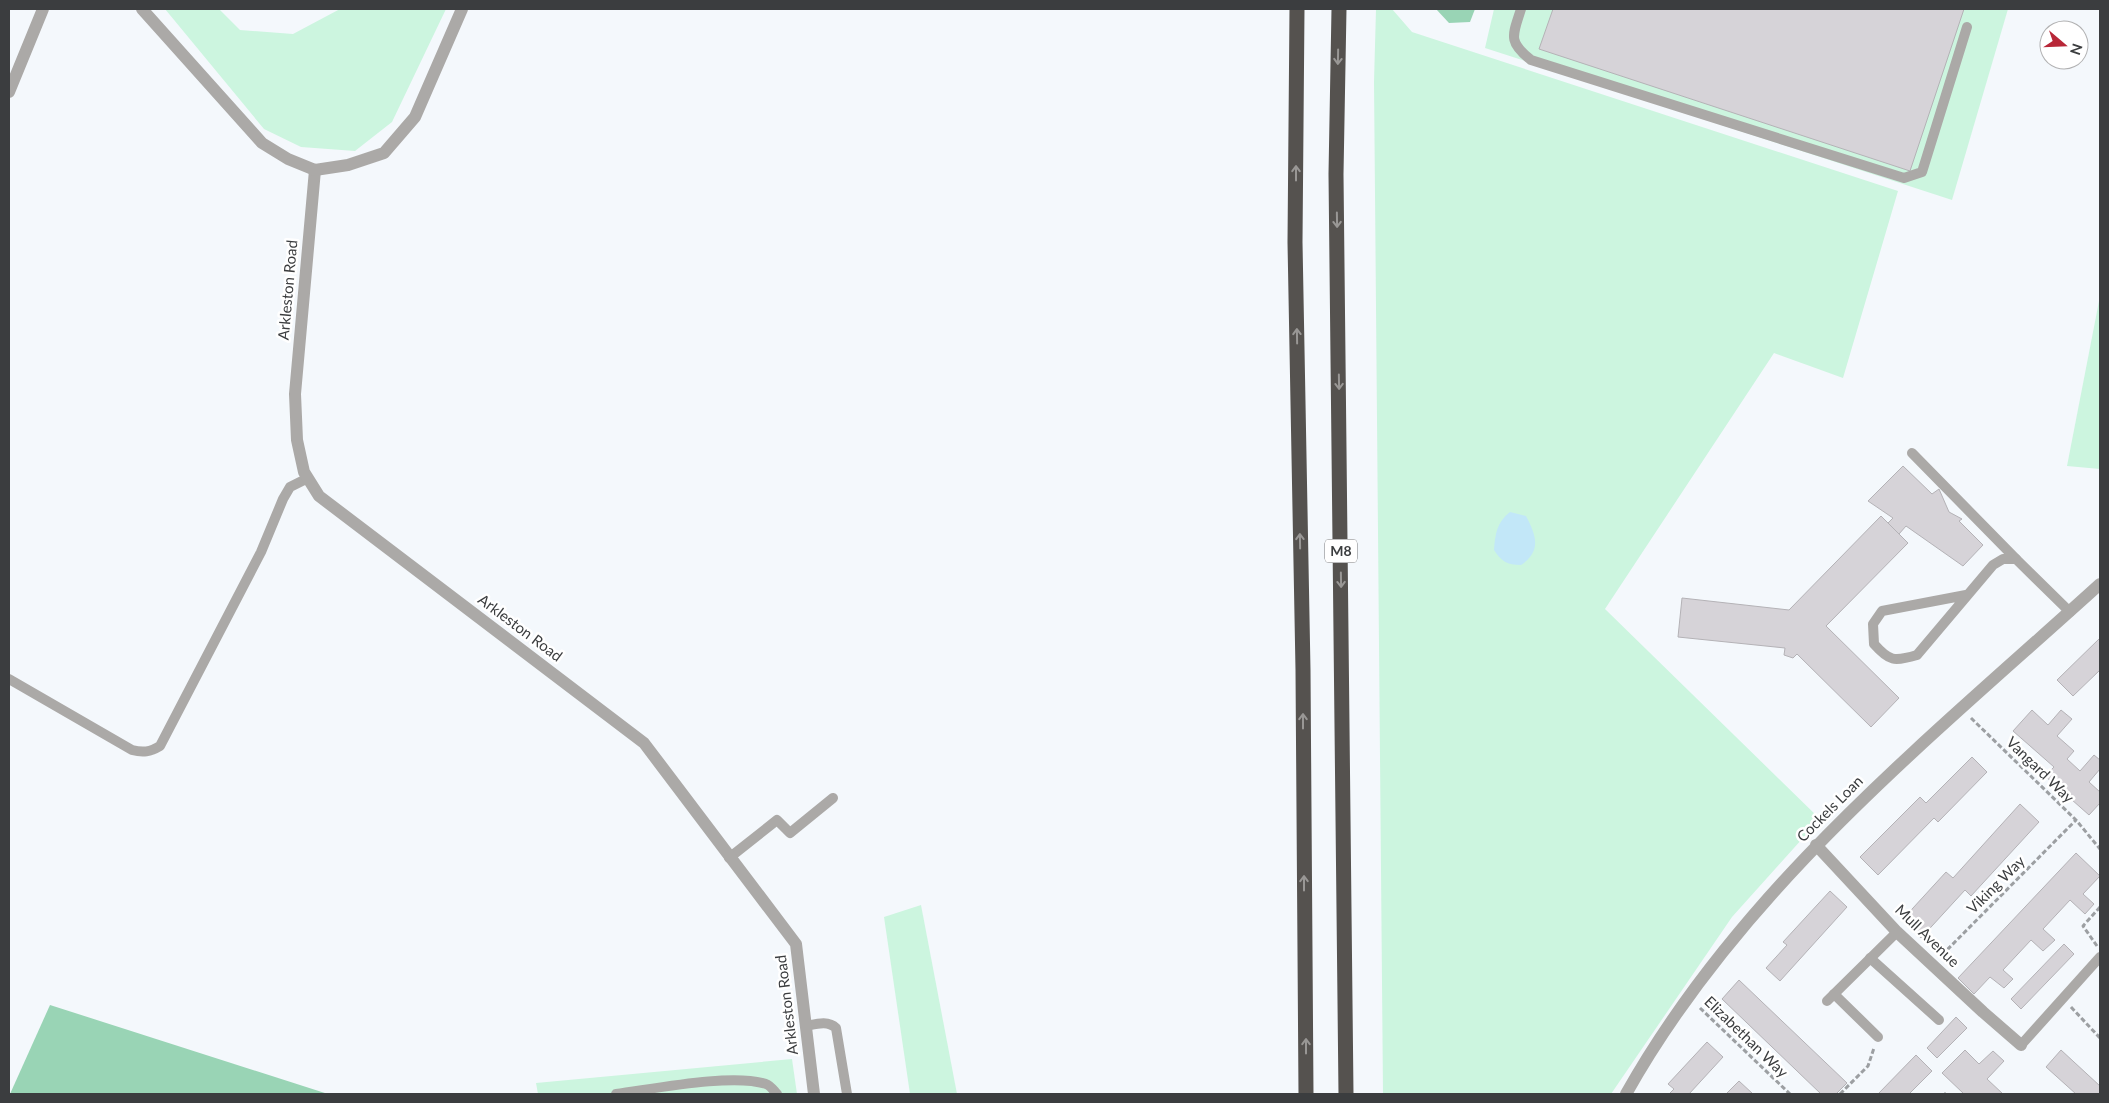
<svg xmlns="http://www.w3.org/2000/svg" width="2109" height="1103" font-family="Lato,sans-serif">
<rect width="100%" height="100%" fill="#f4f8fc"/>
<!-- green -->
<g fill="#ccf5df">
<polygon points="165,9 219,9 240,30 293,34 340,9 446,9 392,122 355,151 301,147 264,129"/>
<polygon points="1376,9 1392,9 1412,32 1898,191 1843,378 1774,353 1605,609 1820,819 1732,917 1611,1094 1383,1094 1374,82"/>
<polygon points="1494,9 2008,9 1952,200 1485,48"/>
<polygon points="2100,296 2100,469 2067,466"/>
<polygon points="921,905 957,1094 910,1094 884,917"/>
<polygon points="792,1059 797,1094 538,1094 536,1083"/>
</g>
<!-- forest -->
<g fill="#99d4b5">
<polygon points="1436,9 1475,9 1470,22 1449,23"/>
<polygon points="50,1005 328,1094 10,1094"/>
</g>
<!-- water -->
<path fill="#c2e7f8" d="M1510,512L1526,516C1536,535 1542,551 1521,565C1507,565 1501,561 1494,550C1495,534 1497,522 1510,512Z"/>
<!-- building -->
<g fill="#d6d3d8" stroke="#b4b2b6">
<polygon points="1553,9 1964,9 1910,171 1539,49"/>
<polygon points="1903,466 1932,494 1939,489 1949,512 1962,519 1959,521 1983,545 1963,566 1906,526 1899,534 1888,523 1893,518 1868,501"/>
<polygon points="1881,516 1908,543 1826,626 1899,698 1871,727 1797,654 1793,658 1784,655 1785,648 1678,637 1682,598 1789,610"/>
<polygon points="2100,638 2100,670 2073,696 2057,680"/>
<polygon points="2032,710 2048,725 2061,710 2072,719 2057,736 2074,751 2067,759 2080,771 2094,755 2100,760 2100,769 2089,782 2100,792 2100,803 2089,815 2045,776 2054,767 2013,731"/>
<polygon points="1972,757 1987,772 1938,822 1934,818 1878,875 1860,857 1920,797 1926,803"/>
<polygon points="2020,804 2039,822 1971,896 1965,890 1921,938 1902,920 1946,872 1953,878"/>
<polygon points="2076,853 2100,876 2083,894 2094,904 2085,914 2070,900 2043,929 2055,940 2043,951 2031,940 2003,970 2013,979 2004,988 1990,977 1974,994 1958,978"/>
<polygon points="1830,891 1847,907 1780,981 1766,968 1787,945 1783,942"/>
<polygon points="2064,944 2074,954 2021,1009 2011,999"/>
<polygon points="1739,980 1847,1083 1836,1094 1821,1094 1722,999"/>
<polygon points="1956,1017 1967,1028 1937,1058 1927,1048"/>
<polygon points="1707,1042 1723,1057 1689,1094 1669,1094 1674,1089 1668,1084"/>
<polygon points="1965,1050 1979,1064 1993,1051 2004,1061 1987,1079 2003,1094 1964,1094 1942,1073"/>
<polygon points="2061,1050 2100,1086 2100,1094 2076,1094 2046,1067"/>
<polygon points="1916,1055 1932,1071 1909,1094 1878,1094"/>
<polygon points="1739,1081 1753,1094 1726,1094"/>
</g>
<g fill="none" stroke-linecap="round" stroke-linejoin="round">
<!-- path -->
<g stroke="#9c9fa2" stroke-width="3" stroke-dasharray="5 2.5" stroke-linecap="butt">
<polyline points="1971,718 2076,820 2100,849"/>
<polyline points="2097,946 2083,926 2100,907"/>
<polyline points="1942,955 2076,820"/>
<polyline points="2071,1007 2100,1038"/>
<polyline points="1700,1008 1790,1094"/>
<polyline points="1840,1094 1868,1066 1874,1048"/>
<polyline points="1944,1094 1946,1094"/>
</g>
<!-- service -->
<g stroke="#aba9a7" stroke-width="10">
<path d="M1521,9C1513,35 1507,41 1531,60L1904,178L1922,172L1967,27"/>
<polyline points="1912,453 2016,559"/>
<path d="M1966,595L1882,611L1873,624L1874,644C1889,661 1894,662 1917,655L1993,565L2003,559H2016L2070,612"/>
<path d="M9,679L132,750C143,753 150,752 160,746L261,552L283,499L290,487L308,478"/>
<polyline points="729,858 777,820 790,833 833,798"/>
<polyline points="1870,958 1939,1020"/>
<polyline points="1834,994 1878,1037"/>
<polyline points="1827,1001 1897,932"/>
<path d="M806,1026C816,1024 828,1020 836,1028L847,1094"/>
<polyline points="2021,1045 2100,957"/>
<path d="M616,1094C654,1089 732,1073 766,1084C770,1085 774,1091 777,1094"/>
</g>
<!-- minor -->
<g stroke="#aba9a7" stroke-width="12">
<polyline points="315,170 295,394 297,440 304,472 319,496 644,743 796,944 814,1094"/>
<polyline points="1816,845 1897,932 1983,1012 2021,1045"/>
</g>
<!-- tertiary -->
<g stroke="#aba9a7" stroke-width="12">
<polyline points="142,9 262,143 288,159 315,170 348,165 384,153 415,117 462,9"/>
<polyline points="9,92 43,9"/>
<path d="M1626,1094C1741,889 1928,740 2100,584"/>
</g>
<!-- motorway -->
<g stroke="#55524f" stroke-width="15">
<polyline points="1297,9 1295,242 1303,670 1306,1094"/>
<polyline points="1339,9 1336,174 1346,1094"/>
</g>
</g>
<!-- one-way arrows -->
<defs><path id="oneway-shaft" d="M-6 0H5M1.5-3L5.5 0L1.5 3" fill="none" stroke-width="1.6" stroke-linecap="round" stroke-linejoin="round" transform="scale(1.25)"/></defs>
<g stroke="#999795">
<use href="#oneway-shaft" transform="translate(1338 57) rotate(91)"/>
<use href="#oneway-shaft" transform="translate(1296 173) rotate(-90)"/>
<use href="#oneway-shaft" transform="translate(1337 220) rotate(89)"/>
<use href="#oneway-shaft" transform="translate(1297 336) rotate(-91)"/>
<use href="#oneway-shaft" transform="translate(1339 382) rotate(89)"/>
<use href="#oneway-shaft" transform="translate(1300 541) rotate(-91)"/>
<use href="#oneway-shaft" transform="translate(1341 580) rotate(89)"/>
<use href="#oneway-shaft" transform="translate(1303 721) rotate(-90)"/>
<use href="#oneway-shaft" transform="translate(1304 883) rotate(-90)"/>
<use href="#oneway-shaft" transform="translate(1306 1046) rotate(-90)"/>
</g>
<g text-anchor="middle" stroke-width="5" stroke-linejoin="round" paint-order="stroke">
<!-- shield labels -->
<rect fill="#fff" stroke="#767779" stroke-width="1" x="1325" y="539.5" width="32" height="23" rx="4"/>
<g font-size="14" font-weight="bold" fill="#3b3d3f">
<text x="1341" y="556">M8</text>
</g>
<!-- street labels -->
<g font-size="15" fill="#3b3d3f" stroke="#fff">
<text transform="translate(288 290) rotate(-85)" y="5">Arkleston Road</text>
<text transform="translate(520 628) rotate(37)" y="5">Arkleston Road</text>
<text transform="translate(2040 770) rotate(44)" y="5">Vangard Way</text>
<text transform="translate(1830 809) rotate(-45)" y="5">Cockels Loan</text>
<text transform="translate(1996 885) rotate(-45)" y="5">Viking Way</text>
<text transform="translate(1927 936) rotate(44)" y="5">Mull Avenue</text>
<text transform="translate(787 1005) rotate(-97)" y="5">Arkleston Road</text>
<text transform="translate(1746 1037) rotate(44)" y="5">Elizabethan Way</text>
</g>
</g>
<!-- border -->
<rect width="2109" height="1103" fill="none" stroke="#3b3d3f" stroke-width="20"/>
<!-- north arrow -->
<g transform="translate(2064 45) rotate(109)"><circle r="24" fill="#ffffff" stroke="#b1b1b2"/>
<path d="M0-4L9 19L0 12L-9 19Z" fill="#b82738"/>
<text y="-8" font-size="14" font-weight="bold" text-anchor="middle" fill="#3b3d3f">N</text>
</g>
</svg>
